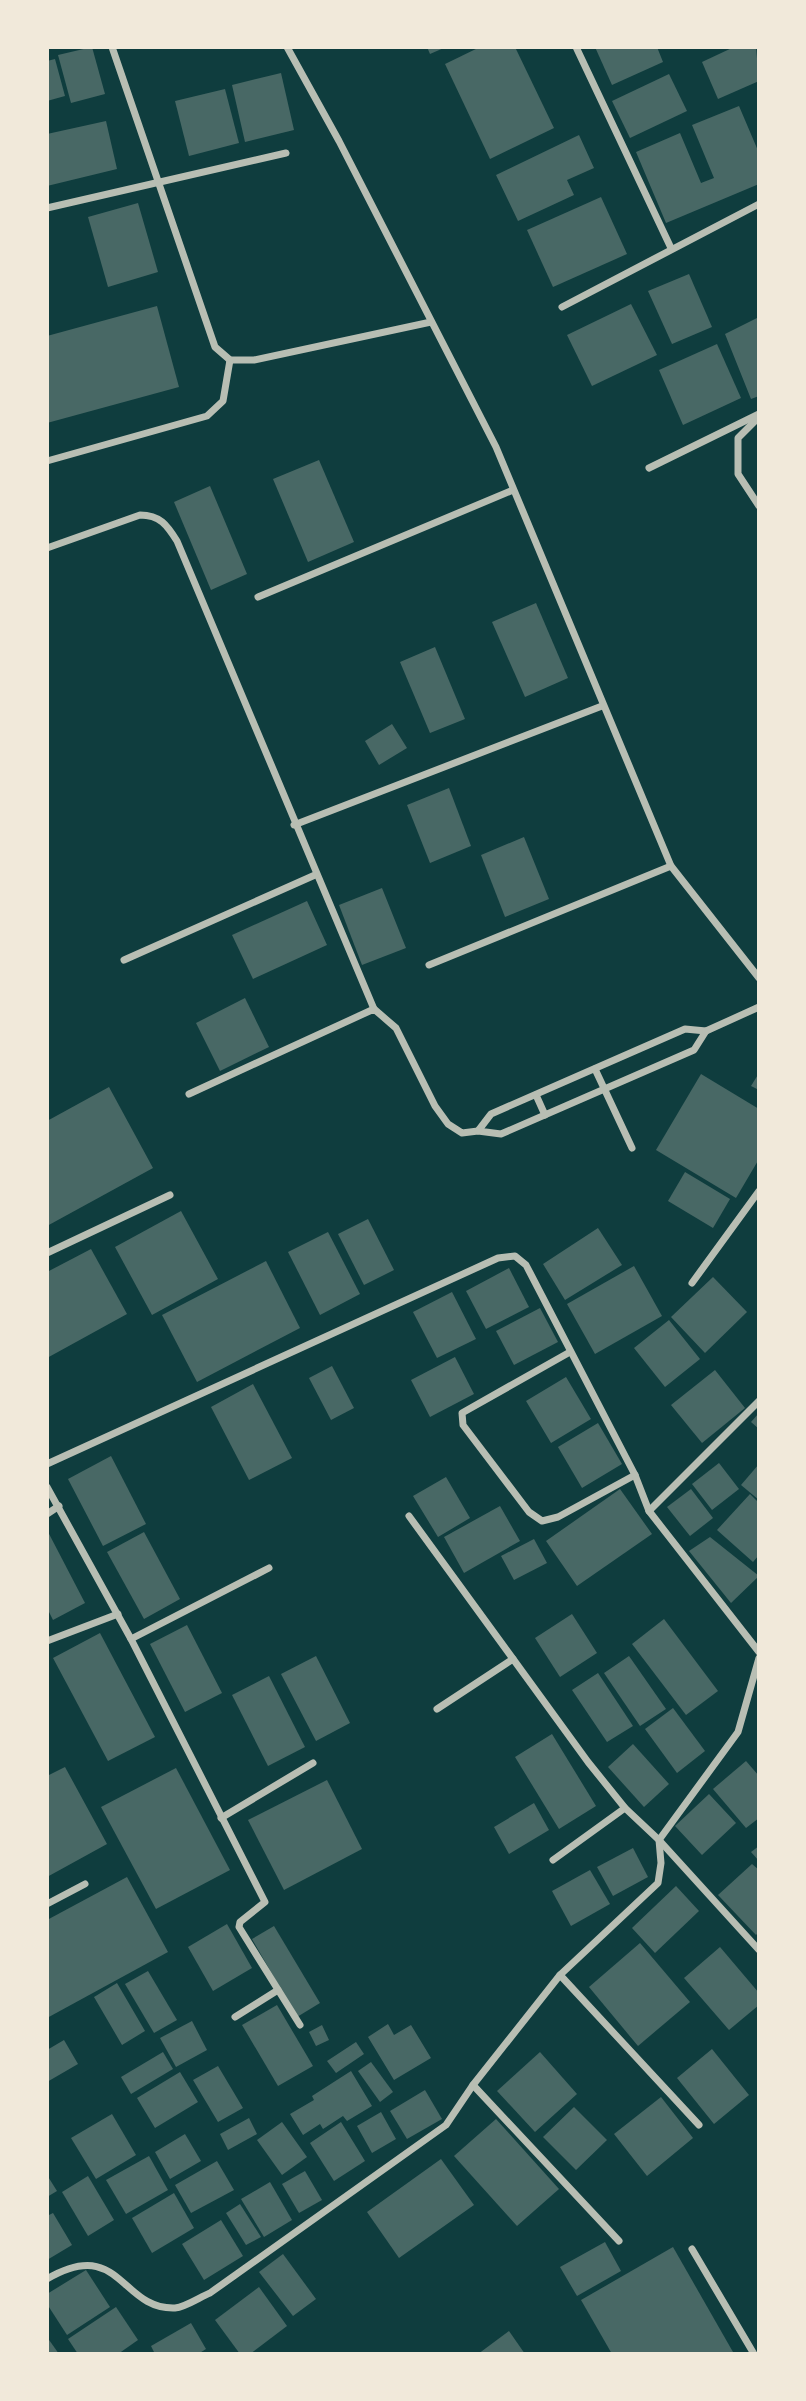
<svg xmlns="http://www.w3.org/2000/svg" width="806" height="2401" font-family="Karla,sans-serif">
<rect width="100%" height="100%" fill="#0f3d3e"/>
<!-- building -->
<g fill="#486865">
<polygon points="92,47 105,94 71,103 58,55"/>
<polygon points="427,47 446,47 430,54"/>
<polygon points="480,47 515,47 554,128 490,159 445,64"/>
<polygon points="595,47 657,47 663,62 612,85"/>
<polygon points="734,47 756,47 759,81 718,99 702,62"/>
<polygon points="55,59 65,96 47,101 47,61"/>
<polygon points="281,73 294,130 245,142 232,85"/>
<polygon points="669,74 687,111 630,138 612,101"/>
<polygon points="225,89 239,143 189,156 175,101"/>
<polygon points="739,106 759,153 759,184 666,223 636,152 680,133 701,183 714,178 692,125"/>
<polygon points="106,121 117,169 47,186 47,134"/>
<polygon points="579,135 594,168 567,180 574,195 518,221 496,175"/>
<polygon points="601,197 627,254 553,287 527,230"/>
<polygon points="138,203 158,272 108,287 88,217"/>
<polygon points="689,274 712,327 672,344 648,291"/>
<polygon points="631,304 657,355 592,386 567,335"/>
<polygon points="157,306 179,387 47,423 47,336"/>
<polygon points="759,317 759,396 751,399 725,334"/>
<polygon points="717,344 741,398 683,425 659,370"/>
<polygon points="319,460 354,542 308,562 273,479"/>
<polygon points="210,486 247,574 211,590 174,502"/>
<polygon points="536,603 568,678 525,697 492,622"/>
<polygon points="435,647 465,719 430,733 400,662"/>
<polygon points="392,724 407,748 379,765 365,741"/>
<polygon points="449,788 471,846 430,863 407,805"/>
<polygon points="524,837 549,899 505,917 481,855"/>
<polygon points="382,888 406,948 362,965 339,905"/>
<polygon points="307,901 327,945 253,979 232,935"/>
<polygon points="245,998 269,1047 220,1071 196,1023"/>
<polygon points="759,1073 759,1090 751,1086"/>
<polygon points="701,1074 759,1109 759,1159 736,1198 656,1150"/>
<polygon points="109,1087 153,1168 47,1226 47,1121"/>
<polygon points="685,1172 730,1199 713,1228 668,1201"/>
<polygon points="181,1211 218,1279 152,1315 115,1247"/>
<polygon points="368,1219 394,1270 364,1285 338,1234"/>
<polygon points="598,1228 622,1265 565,1300 543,1264"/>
<polygon points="328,1232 360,1294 320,1315 288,1252"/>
<polygon points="91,1249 127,1314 47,1358 47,1272"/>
<polygon points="266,1261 300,1328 197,1382 162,1315"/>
<polygon points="634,1266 662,1316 595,1354 567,1304"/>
<polygon points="509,1268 529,1307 486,1329 466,1291"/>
<polygon points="713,1277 747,1312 705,1353 671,1317"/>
<polygon points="452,1292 476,1339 437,1358 413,1312"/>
<polygon points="540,1308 558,1342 514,1365 496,1331"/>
<polygon points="669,1320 700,1359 665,1387 634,1348"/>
<polygon points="455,1357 474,1394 430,1417 411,1380"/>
<polygon points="332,1366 354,1408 331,1420 309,1378"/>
<polygon points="715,1370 745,1408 702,1443 671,1405"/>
<polygon points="566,1377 591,1419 551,1443 526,1401"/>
<polygon points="253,1384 292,1458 249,1480 211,1407"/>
<polygon points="759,1413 759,1429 751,1422"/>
<polygon points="598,1423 622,1464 582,1488 558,1447"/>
<polygon points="111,1456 146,1524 103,1546 68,1479"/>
<polygon points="719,1463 739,1489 712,1510 692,1484"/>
<polygon points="759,1464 759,1500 741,1485"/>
<polygon points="446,1477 470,1518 438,1537 413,1496"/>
<polygon points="620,1489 652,1534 577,1586 546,1541"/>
<polygon points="691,1489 713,1518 690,1536 667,1507"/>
<polygon points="750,1494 759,1503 759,1555 753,1562 717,1530"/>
<polygon points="500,1506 520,1541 464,1573 444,1537"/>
<polygon points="47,1530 85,1603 53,1620 47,1608"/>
<polygon points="144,1532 180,1599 144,1619 107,1552"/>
<polygon points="710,1537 759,1576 731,1603 689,1551"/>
<polygon points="534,1539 547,1563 514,1580 501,1556"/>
<polygon points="572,1614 597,1653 560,1677 535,1638"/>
<polygon points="664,1619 718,1691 686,1715 632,1644"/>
<polygon points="187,1625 222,1693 185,1712 150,1644"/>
<polygon points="100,1633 155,1737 108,1761 53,1658"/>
<polygon points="316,1656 350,1723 316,1741 281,1674"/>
<polygon points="629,1656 666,1709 640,1726 604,1673"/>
<polygon points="598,1673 633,1726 607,1742 572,1690"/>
<polygon points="269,1676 305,1747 268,1766 232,1695"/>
<polygon points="673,1708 705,1751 677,1773 645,1729"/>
<polygon points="552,1734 596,1806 559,1829 515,1757"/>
<polygon points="633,1744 669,1784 644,1807 608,1767"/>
<polygon points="746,1761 759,1776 759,1818 746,1828 713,1789"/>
<polygon points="65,1767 107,1844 47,1877 47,1776"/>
<polygon points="176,1768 230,1870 156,1909 101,1807"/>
<polygon points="327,1780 362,1849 284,1890 248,1820"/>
<polygon points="709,1794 736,1823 702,1855 675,1826"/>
<polygon points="534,1803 549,1830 509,1854 494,1827"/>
<polygon points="759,1846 759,1861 751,1852"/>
<polygon points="633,1848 648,1877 613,1896 597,1867"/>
<polygon points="752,1864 759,1870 759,1932 756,1935 718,1895"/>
<polygon points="590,1870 610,1904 571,1926 552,1891"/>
<polygon points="127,1877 168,1952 47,2018 47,1920"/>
<polygon points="676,1886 699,1911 655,1953 632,1928"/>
<polygon points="227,1924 252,1968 213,1991 188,1947"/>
<polygon points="274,1926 320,2003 297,2017 252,1939"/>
<polygon points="640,1943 690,2002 638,2046 589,1987"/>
<polygon points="720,1947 759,1993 759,2005 729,2030 684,1978"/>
<polygon points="148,1971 177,2020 154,2033 125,1984"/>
<polygon points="117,1983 145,2031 122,2045 94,1997"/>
<polygon points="277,2005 313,2066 278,2086 242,2025"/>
<polygon points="192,2021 207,2050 176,2067 160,2038"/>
<polygon points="388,2024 394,2035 411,2025 431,2058 394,2080 368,2037"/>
<polygon points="322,2025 329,2040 316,2046 309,2032"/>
<polygon points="64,2040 78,2064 47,2082 47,2050"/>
<polygon points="356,2042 364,2054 336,2073 327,2061"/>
<polygon points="712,2049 749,2095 714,2124 677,2078"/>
<polygon points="163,2052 173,2069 131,2094 121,2077"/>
<polygon points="540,2052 577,2094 535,2132 497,2091"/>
<polygon points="371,2062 393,2092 380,2102 358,2071"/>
<polygon points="218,2066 243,2108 218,2122 193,2080"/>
<polygon points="351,2071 372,2106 347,2121 343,2116 323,2129 320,2124 303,2135 290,2114 314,2100 312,2096"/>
<polygon points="180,2072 198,2102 155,2128 137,2098"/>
<polygon points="425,2090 442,2119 407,2139 390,2111"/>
<polygon points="661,2097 693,2138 647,2176 614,2134"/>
<polygon points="574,2107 607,2140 576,2170 543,2137"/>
<polygon points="381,2112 396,2139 372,2153 357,2126"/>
<polygon points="112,2114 136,2155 96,2179 71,2138"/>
<polygon points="249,2118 257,2134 228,2150 220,2134"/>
<polygon points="496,2119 559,2189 517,2226 454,2156"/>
<polygon points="282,2122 307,2157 282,2175 257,2140"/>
<polygon points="341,2122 365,2161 334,2181 310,2143"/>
<polygon points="185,2134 201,2161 170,2179 155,2152"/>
<polygon points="149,2156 168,2190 126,2214 106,2180"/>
<polygon points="441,2159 474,2205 399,2258 367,2212"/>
<polygon points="217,2161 234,2190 191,2213 175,2185"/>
<polygon points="305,2171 322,2200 299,2213 282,2184"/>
<polygon points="47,2175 57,2191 47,2197"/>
<polygon points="88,2176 114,2220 88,2236 62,2192"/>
<polygon points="270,2182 292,2220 264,2237 241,2199"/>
<polygon points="174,2193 194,2228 152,2253 132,2218"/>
<polygon points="240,2204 261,2237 246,2245 226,2213"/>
<polygon points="53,2213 72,2245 47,2260 47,2216"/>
<polygon points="221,2220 243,2256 204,2280 182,2244"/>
<polygon points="605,2242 621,2271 577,2296 560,2267"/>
<polygon points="673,2247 733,2352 612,2354 581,2300"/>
<polygon points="283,2254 316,2299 293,2316 259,2272"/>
<polygon points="86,2270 110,2307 67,2335 47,2304 47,2294"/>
<polygon points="259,2287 287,2326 250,2354 240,2354 215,2320"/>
<polygon points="116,2307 138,2340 118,2354 78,2354 68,2339"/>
<polygon points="191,2323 206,2349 198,2354 155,2354 151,2346"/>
<polygon points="509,2331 525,2354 478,2354"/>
<polygon points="47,2337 59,2354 47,2354"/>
</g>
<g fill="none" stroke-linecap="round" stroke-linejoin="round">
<!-- minor -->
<g stroke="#b8beb3" stroke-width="7">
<polyline points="112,47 215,347 230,360 254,360 431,322"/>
<polyline points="287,47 339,141 496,447 671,866 759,978"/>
<polyline points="576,47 671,248"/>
<polyline points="47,208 286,153"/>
<polyline points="562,307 759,204"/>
<polyline points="759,417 738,438 738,474 759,506"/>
<polyline points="47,461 207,416 223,401 230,360"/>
<polyline points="649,468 759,414"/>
<path d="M47,548L140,515C160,515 167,525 177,541L374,1009"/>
<polyline points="258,597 513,490"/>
<polyline points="294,825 602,706"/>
<polyline points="124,960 315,875"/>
<polyline points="429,965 671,866"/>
<polygon points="685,1029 706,1031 694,1050 501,1134 478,1131 491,1114"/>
<polyline points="706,1031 759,1007"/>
<polyline points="595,1069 632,1148"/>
<polyline points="189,1094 374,1009 396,1028 435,1106 448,1124 462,1133 478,1131"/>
<polyline points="536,1095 545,1115"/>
<polyline points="47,1253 170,1195"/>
<polyline points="692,1283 759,1191"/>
<polyline points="570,1352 462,1413 463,1425 529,1512 542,1521 558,1517 635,1475"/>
<polyline points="47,1464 498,1258 515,1256 526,1265 635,1475 649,1511 759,1652"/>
<polyline points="47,1487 131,1639 265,1902 240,1922 239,1927 300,2025"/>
<polyline points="649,1511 759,1401"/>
<polyline points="47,1514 59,1506"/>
<polyline points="409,1516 588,1762 625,1808 659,1840 759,1950"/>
<polyline points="131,1639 269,1568"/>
<polyline points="47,1641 118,1614"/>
<polyline points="437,1709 513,1659"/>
<polyline points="221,1818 313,1763"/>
<polyline points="553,1860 625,1808"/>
<polyline points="47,1904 85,1884"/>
<polyline points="560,1975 699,2125"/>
<polyline points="235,2017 278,1990"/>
<polyline points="473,2085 619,2241"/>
<polyline points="692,2249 754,2354"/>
<path d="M47,2279C121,2236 120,2310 175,2308C186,2307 200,2297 210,2293L446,2125L473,2085L560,1975L658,1883L661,1863L659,1840L738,1732L759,1658"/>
</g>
</g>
<!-- border -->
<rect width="806" height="2401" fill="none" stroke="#f1e9da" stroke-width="98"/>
</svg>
